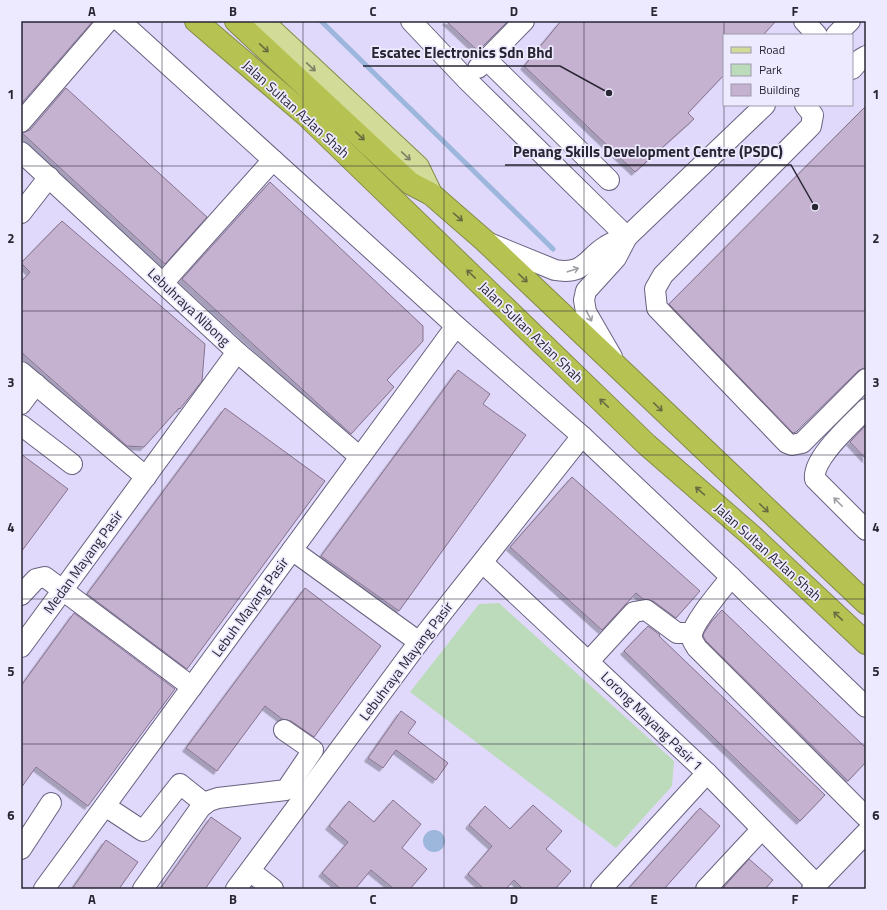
<svg xmlns="http://www.w3.org/2000/svg" width="887" height="910" font-family="'Titillium Web',sans-serif">
<defs>
<filter id="shadow"><feDropShadow dx="-3.5" dy="3.5" stdDeviation="0" flood-color="#0004"/></filter>
</defs>
<rect width="100%" height="100%" fill="#e1d9fc"/>
<!-- green -->
<polygon fill="#bcdbba" points="499,603 674,761 672,786 616,848 410,692 479,604"/>
<!-- water -->
<circle fill="#9cb6dc" cx="434" cy="841" r="11"/>
<g fill="none" stroke-linecap="round" stroke-linejoin="round">
<!-- stream -->
<polyline stroke="#9cb6dc" stroke-width="5" points="321,21 553,249"/>
</g>
<!-- building -->
<g fill="#c5b1d0" stroke="#85738f" filter="url(#shadow)">
<polygon points="21,21 93,21 21,104"/>
<polygon points="446,21 508,21 478,51"/>
<polygon points="561,21 776,21 763,35 724,35 724,75 688,113 694,119 635,172 524,66"/>
<polygon points="66,88 207,217 165,264 22,133 30,130"/>
<polygon points="866,106 866,367 858,371 796,432 793,433 669,304"/>
<polygon points="270,182 423,326 423,341 387,380 394,387 351,434 182,279"/>
<polygon points="62,221 205,344 202,381 180,409 179,408 144,447 127,446 21,352 21,282 30,272 21,263"/>
<polygon points="458,370 490,394 483,404 526,435 399,611 321,556"/>
<polygon points="225,408 325,481 187,669 87,594"/>
<polygon points="866,425 866,459 850,442"/>
<polygon points="21,454 68,489 21,552"/>
<polygon points="572,477 700,591 676,618 653,601 643,599 636,593 602,630 510,547"/>
<polygon points="305,588 381,646 314,737 291,721 282,719 265,706 217,771 186,748"/>
<polygon points="722,610 866,748 866,762 848,781 706,641 703,636 704,633 711,622"/>
<polygon points="74,613 175,689 88,806 36,767 21,788 21,686"/>
<polygon points="648,626 660,635 659,636 825,795 800,821 624,651"/>
<polygon points="401,711 416,722 408,733 448,763 436,780 396,750 383,768 368,758"/>
<polygon points="393,800 421,824 402,848 427,869 410,889 394,889 371,870 355,889 341,889 322,873 348,842 329,826 349,801 374,822"/>
<polygon points="533,805 562,831 546,849 571,871 555,889 523,889 514,880 506,889 484,889 468,874 492,846 469,825 485,806 510,829"/>
<polygon points="700,808 720,826 664,889 628,889"/>
<polygon points="211,817 241,838 205,889 160,889"/>
<polygon points="106,840 138,862 119,889 72,889"/>
<polygon points="749,859 773,880 765,889 722,889"/>
</g>
<g fill="none" stroke-linecap="round" stroke-linejoin="round">
<!-- minor casing -->
<g stroke="#69617f" stroke-width="22">
<g id="minor">
<polyline points="120,21 456,326 582,436 731,577 866,707"/>
<polyline points="411,21 467,80 627,237"/>
<polyline points="804,21 817,35"/>
<polyline points="836,35 850,21"/>
<polyline points="486,59 609,180"/>
<polyline points="478,68 524,21"/>
<polyline points="852,69 861,59 866,56"/>
<polyline points="805,105 813,115 811,126 663,275 655,289 657,308 787,443 792,445 802,443 866,379"/>
<polyline points="21,122 108,21"/>
<polyline points="21,152 237,352 360,457"/>
<polyline points="21,213 49,177"/>
<path d="M489,243L555,270C585,275 585,259 606,246C612,242 620,239 627,237L765,105"/>
<polyline points="163,283 273,160"/>
<polyline points="612,357 586,312 584,300 586,291 616,258 627,237"/>
<polyline points="21,372 146,477"/>
<polyline points="21,404 36,384"/>
<path d="M866,409C852,424 812,458 815,479L866,530"/>
<polyline points="21,425 72,464"/>
<polyline points="292,550 419,642"/>
<polyline points="483,563 707,773 816,884"/>
<path d="M731,577C722,589 694,621 692,634C691,640 694,643 697,648L866,817"/>
<polyline points="21,595 36,579 45,577 192,687"/>
<polyline points="21,647 237,352"/>
<polyline points="589,661 634,612 646,610 677,633 692,633"/>
<polyline points="105,806 143,831 180,784 205,804"/>
<polyline points="21,849 51,803"/>
<polyline points="250,871 273,889"/>
<polyline points="44,889 456,326"/>
<polyline points="143,889 201,807 209,801 218,798 286,790 313,750 284,730"/>
<polyline points="236,889 419,642 582,436"/>
<polyline points="601,889 707,773"/>
<polyline points="706,889 761,830"/>
<polyline points="812,889 866,833"/>
</g>
</g>
<!-- major casing -->
<g stroke="#858c48" stroke-width="24">
<polyline id="major" points="262,21 418,167 431,194"/>
</g>
<!-- highway casing -->
<g stroke="#858c48" stroke-width="24">
<g id="highway">
<polyline points="196,21 307,116 646,444 752,536 866,643"/>
<polyline points="236,21 410,183 431,194 485,241 866,603"/>
</g>
</g>
<!-- minor -->
<use href="#minor" stroke="#fff" stroke-width="20"/>
<!-- major -->
<use href="#major" stroke="#d3db98" stroke-width="22"/>
<!-- highway -->
<use href="#highway" stroke="#b6c353" stroke-width="22"/>
</g>
<!-- one-way arrows -->
<defs><path id="oneway-shaft" d="M-6 0H5M1.5-3L5.5 0L1.5 3" fill="none" stroke-width="1.6" stroke-linecap="round" stroke-linejoin="round"/></defs>
<g stroke="#686d41">
<use href="#oneway-shaft" transform="translate(264 48) rotate(43)"/>
<use href="#oneway-shaft" transform="translate(360 136) rotate(43)"/>
<use href="#oneway-shaft" transform="translate(458 217) rotate(41)"/>
<use href="#oneway-shaft" transform="translate(471 274) rotate(-136)"/>
<use href="#oneway-shaft" transform="translate(523 278) rotate(44)"/>
<use href="#oneway-shaft" transform="translate(604 403) rotate(-136)"/>
<use href="#oneway-shaft" transform="translate(658 407) rotate(44)"/>
<use href="#oneway-shaft" transform="translate(700 491) rotate(-139)"/>
<use href="#oneway-shaft" transform="translate(764 508) rotate(44)"/>
<use href="#oneway-shaft" transform="translate(838 616) rotate(-137)"/>
</g>
<g stroke="#7e8066">
<use href="#oneway-shaft" transform="translate(311 67) rotate(43)"/>
<use href="#oneway-shaft" transform="translate(406 156) rotate(43)"/>
</g>
<g stroke="#9f9da3">
<use href="#oneway-shaft" transform="translate(573 270) rotate(-18)"/>
<use href="#oneway-shaft" transform="translate(589 316) rotate(63)"/>
<use href="#oneway-shaft" transform="translate(838 502) rotate(-135)"/>
</g>
<!-- grid -->
<path fill="none" stroke="#292633" stroke-width="1" stroke-opacity="0.55" d="M162,21V889M303,21V889M444,21V889M584,21V889M724,21V35M724,105V889M21,166H866M21,311H866M21,455H866M21,599H866M21,744H866"/>
<g text-anchor="middle" stroke-width="3.5" stroke-linejoin="round" paint-order="stroke">
<!-- street labels -->
<g font-size="14" fill="#292633" stroke="#ede9fe">
<text transform="translate(296 109) rotate(42)" y="5">Jalan Sultan Azlan Shah</text>
<text transform="translate(189 307) rotate(43)" y="5">Lebuhraya Nibong</text>
<text transform="translate(531 332) rotate(44)" y="5">Jalan Sultan Azlan Shah</text>
<text transform="translate(768 552) rotate(42)" y="5">Jalan Sultan Azlan Shah</text>
<text transform="translate(83 562) rotate(-54)" y="5">Medan Mayang Pasir</text>
<text transform="translate(250 607) rotate(-54)" y="5">Lebuh Mayang Pasir</text>
<text transform="translate(406 661) rotate(-53)" y="5">Lebuhraya Mayang Pasir</text>
<text transform="translate(652 721) rotate(44)" y="5">Lorong Mayang Pasir 1</text>
</g>
</g>
<!-- callouts -->
<path fill="none" stroke="#292633" stroke-width="1.5" d="M609 93L560 66H363M815 207L791 165H505"/>
<g fill="#292633" stroke="#ede9fe" stroke-width="1.5">
<circle cx="609" cy="93" r="4"/>
<circle cx="815" cy="207" r="4"/>
</g>
<g font-size="15" text-anchor="middle" font-weight="bold" fill="#292633" stroke="#ede9fe" stroke-width="3.5" stroke-linejoin="round" paint-order="stroke">
<text x="462" y="58">Escatec Electronics Sdn Bhd</text>
<text x="648" y="157">Penang Skills Development Centre (PSDC)</text>
</g>
<!-- border -->
<rect width="887" height="910" fill="none" stroke="#ede9fe" stroke-width="44"/>
<!-- legend -->
<rect x="723" y="34" width="130" height="72" fill="#ede9fe" stroke="#9f9bad"/>
<rect x="731" y="47" width="20" height="6" fill="#d3db98" stroke="#9f9bad"/>
<text x="759" y="54" font-size="12" fill="#292633">Road</text>
<rect x="731" y="64" width="20" height="12" fill="#bcdbba" stroke="#9f9bad"/>
<text x="759" y="74" font-size="12" fill="#292633">Park</text>
<rect x="731" y="84" width="20" height="12" fill="#c5b1d0" stroke="#9f9bad"/>
<text x="759" y="94" font-size="12" fill="#292633">Building</text>
<rect x="22" y="22" width="843" height="866" fill="none" stroke="#292633" stroke-width="1.5"/>
<g font-size="13" text-anchor="middle" font-weight="bold" fill="#292633">
<text x="92" y="16">A</text>
<text x="233" y="16">B</text>
<text x="373" y="16">C</text>
<text x="514" y="16">D</text>
<text x="654" y="16">E</text>
<text x="795" y="16">F</text>
<text x="11" y="99">1</text>
<text x="876" y="99">1</text>
<text x="11" y="243">2</text>
<text x="876" y="243">2</text>
<text x="11" y="387">3</text>
<text x="876" y="387">3</text>
<text x="11" y="532">4</text>
<text x="876" y="532">4</text>
<text x="11" y="676">5</text>
<text x="876" y="676">5</text>
<text x="11" y="820">6</text>
<text x="876" y="820">6</text>
<text x="92" y="904">A</text>
<text x="233" y="904">B</text>
<text x="373" y="904">C</text>
<text x="514" y="904">D</text>
<text x="654" y="904">E</text>
<text x="795" y="904">F</text>
</g>
</svg>
